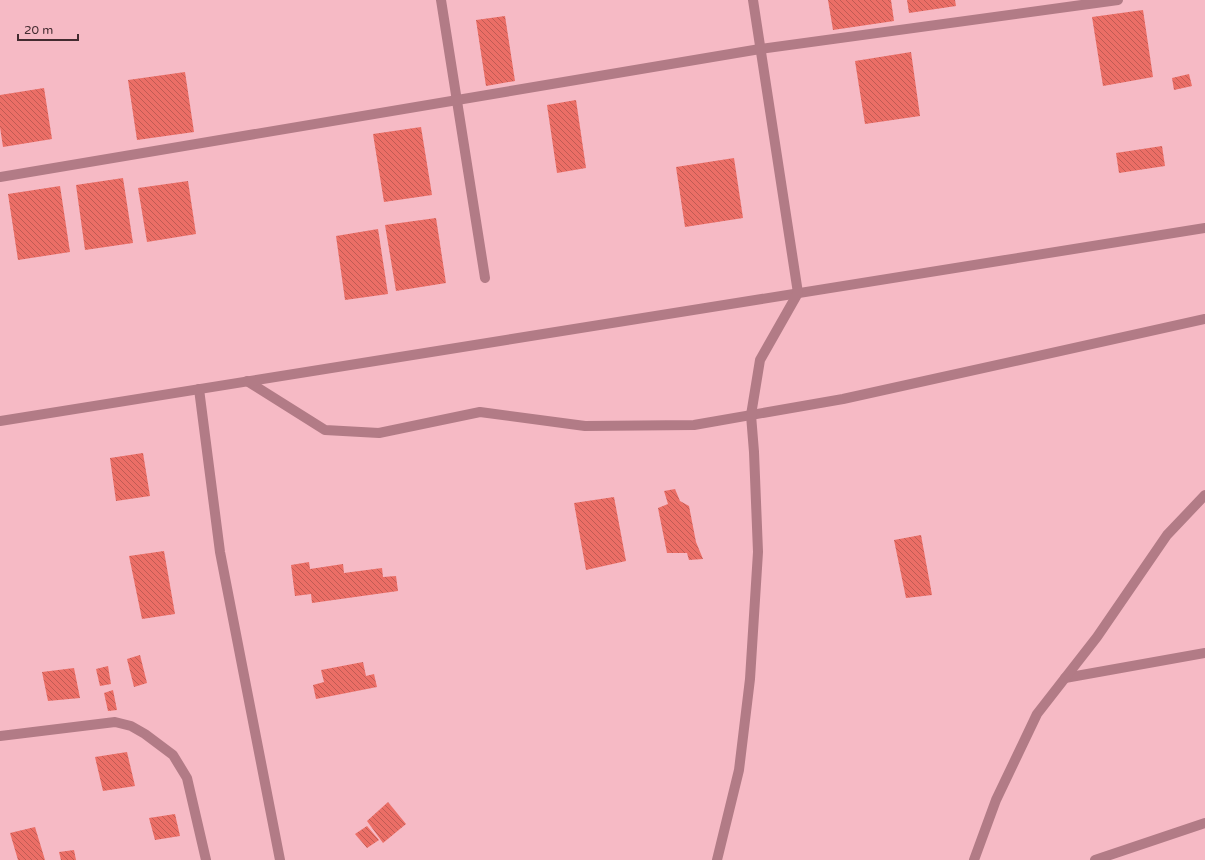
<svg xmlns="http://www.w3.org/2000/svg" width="1205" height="860" font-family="'Varela Round',sans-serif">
<defs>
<pattern id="building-back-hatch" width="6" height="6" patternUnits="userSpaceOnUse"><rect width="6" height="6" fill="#eb6e66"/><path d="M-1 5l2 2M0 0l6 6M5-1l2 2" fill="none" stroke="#c05b54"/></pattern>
</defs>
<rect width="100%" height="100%" fill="#f6bac5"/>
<!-- building -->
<g fill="url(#building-back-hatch)">
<polygon points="828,0 891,0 894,21 833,30"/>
<polygon points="907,0 955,0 956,6 909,13"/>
<polygon points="1143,10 1153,77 1103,86 1092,17"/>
<polygon points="505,16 515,81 486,86 476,20"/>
<polygon points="911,52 920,116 865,124 855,61"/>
<polygon points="185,72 194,132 137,140 128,80"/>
<polygon points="1189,74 1192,86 1174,90 1172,78"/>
<polygon points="44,88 52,139 3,147 0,127 0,95"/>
<polygon points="576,100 586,168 557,173 547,105"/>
<polygon points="421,127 432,195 384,202 373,134"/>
<polygon points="1162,146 1165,166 1119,173 1116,153"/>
<polygon points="734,158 743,218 685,227 676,167"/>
<polygon points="123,178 133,243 85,250 76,185"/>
<polygon points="188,181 196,234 147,242 138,188"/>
<polygon points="60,186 70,252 18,260 8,194"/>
<polygon points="436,218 446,283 396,291 385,225"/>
<polygon points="378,229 388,294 345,300 336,236"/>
<polygon points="143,453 150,496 116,501 110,458"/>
<polygon points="675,489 680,501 689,506 696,542 703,559 689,560 687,553 667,553 658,508 668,504 664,491"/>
<polygon points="614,497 626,561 586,570 574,503"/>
<polygon points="921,535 932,595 906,598 894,540"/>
<polygon points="164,551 175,614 142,619 129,556"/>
<polygon points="309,562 310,569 343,564 344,573 382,568 383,577 396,576 398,591 312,603 311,594 295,596 291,565"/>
<polygon points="140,655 147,683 134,687 127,659"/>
<polygon points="363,662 366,676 374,674 377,687 316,699 313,685 324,682 321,670"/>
<polygon points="108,666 111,684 100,686 96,669"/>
<polygon points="74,668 80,698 48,701 42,672"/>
<polygon points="113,690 117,710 108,711 104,693"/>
<polygon points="127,752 135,786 103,791 95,757"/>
<polygon points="388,802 406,824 383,843 367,821"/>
<polygon points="175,814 180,836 155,840 149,818"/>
<polygon points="367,826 379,840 367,848 355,834"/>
<polygon points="35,827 45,860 18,860 10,833"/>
<polygon points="74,850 76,860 61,860 59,852"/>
</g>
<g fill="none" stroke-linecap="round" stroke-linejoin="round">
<!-- minor -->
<g stroke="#b27b86" stroke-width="10">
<polyline points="441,0 485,278"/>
<polyline points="0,177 760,49 1118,0"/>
<polyline points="247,381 325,430 379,433 480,412 585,426 694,425 843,399 1205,319"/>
<polyline points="199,389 220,552 280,860"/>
<polyline points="0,421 1205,228"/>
<polyline points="1065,678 1205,653"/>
<polyline points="0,736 115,722 131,726 145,734 173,755 187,778 206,860"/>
<polyline points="717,860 739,770 750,679 758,552 754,452 751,415 760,360 798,293 753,0"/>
<polyline points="974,860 996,800 1037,714 1097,637 1167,535 1205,495"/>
<polyline points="1095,860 1205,823"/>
</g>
</g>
<!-- scale -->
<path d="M18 34v6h60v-6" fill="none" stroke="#432b30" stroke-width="2"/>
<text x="24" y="34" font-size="12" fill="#432b30" stroke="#f6bac5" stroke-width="3" paint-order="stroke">20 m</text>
</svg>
